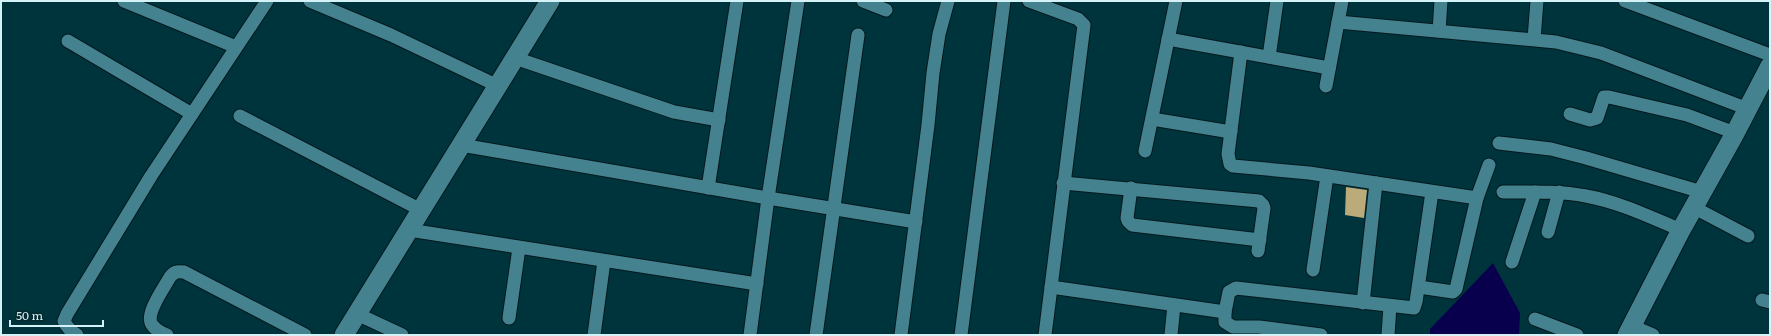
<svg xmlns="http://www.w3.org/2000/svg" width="1771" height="336" font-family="Literata,serif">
<rect width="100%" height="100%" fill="#00343d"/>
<!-- water -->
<polygon fill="#09004d" points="1493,263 1520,313 1519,335 1430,335 1430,329"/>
<!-- building -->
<polygon fill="#bbab7b" points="1346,187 1367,190 1364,218 1345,215"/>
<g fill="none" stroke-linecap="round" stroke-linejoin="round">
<!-- street casing -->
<g stroke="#05191d" stroke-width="15">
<g id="street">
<polyline points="124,1 236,47"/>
<polyline points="310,1 391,35 498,86"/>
<polyline points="863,1 886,10"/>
<polyline points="1029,1 1078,19 1084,25 1045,335"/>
<polyline points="1625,1 1770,55"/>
<polyline points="1338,22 1556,42 1601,53 1748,109"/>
<polyline points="1439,31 1441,1"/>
<polyline points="1168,39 1329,68"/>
<polyline points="1534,39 1537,1"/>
<polyline points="68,41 192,114"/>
<polyline points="1241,52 1228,154 1230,164 1233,166 1309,173 1477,198"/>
<polyline points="1269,57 1277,1"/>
<polyline points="515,58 674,112 719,120"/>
<polyline points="1326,86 1342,1"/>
<polyline points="1570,114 1590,120 1597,118 1604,97 1609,97 1687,115 1735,133"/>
<polyline points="240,116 421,210"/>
<polyline points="1152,119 1231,132"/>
<polyline points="1499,143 1551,149 1586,158 1702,192"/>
<polyline points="461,145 768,198 916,222"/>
<polyline points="1145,151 1176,1"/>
<polyline points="1063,183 1259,201 1263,205 1264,208 1258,251"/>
<polyline points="708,188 737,1"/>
<polyline points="1131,188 1127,218 1128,221 1132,225 1260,240"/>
<path d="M1503,192C1531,192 1558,191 1586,196C1619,202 1650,217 1681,230"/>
<polyline points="1693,207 1748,236"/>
<polyline points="409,230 757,284"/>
<polyline points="1548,232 1559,192"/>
<polyline points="1512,262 1535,192"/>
<polyline points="1313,270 1327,176"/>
<polyline points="1051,287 1225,312 1229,292 1236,288 1414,308 1416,302 1432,192"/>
<polyline points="1419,287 1453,292 1456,289 1477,198 1489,165"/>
<polyline points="1762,300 1770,302"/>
<polyline points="1363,303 1376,183"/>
<polyline points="1225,312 1225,322 1233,327 1259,327 1321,335"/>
<polyline points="357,314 402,335"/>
<polyline points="509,318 519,248"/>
<polyline points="1535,319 1577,335"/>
<polyline points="1632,326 1653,335"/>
<path d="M77,335C71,331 67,328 64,321L67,314L151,176L267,1"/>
<path d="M167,335C162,333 156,330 153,326C143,316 164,288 170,277C174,272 177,271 184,272L305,335"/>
<polyline points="594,335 604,261"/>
<polyline points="750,335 768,198 798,1"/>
<polyline points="816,335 858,35"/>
<polyline points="901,335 928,125 933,73 939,34 948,1"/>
<polyline points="961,335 1004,1"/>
<polyline points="1171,335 1174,305"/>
<polyline points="1388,335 1390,306"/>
</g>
</g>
<!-- secondary casing -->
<g stroke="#05191d" stroke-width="21">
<g id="secondary">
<polyline points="344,335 550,1"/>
<polyline points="1627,335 1681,230 1733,137 1770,66"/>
</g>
</g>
<!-- street -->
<use href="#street" stroke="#43828e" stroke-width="13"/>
<!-- secondary -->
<use href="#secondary" stroke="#43828e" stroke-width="19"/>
</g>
<!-- border -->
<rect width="1771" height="336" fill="none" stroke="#d4f3f9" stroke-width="4"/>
<!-- scale -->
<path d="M10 320v6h93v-6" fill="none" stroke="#d4f3f9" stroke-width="2"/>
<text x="16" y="320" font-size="12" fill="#d4f3f9" stroke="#05292f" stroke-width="3" paint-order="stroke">50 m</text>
</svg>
